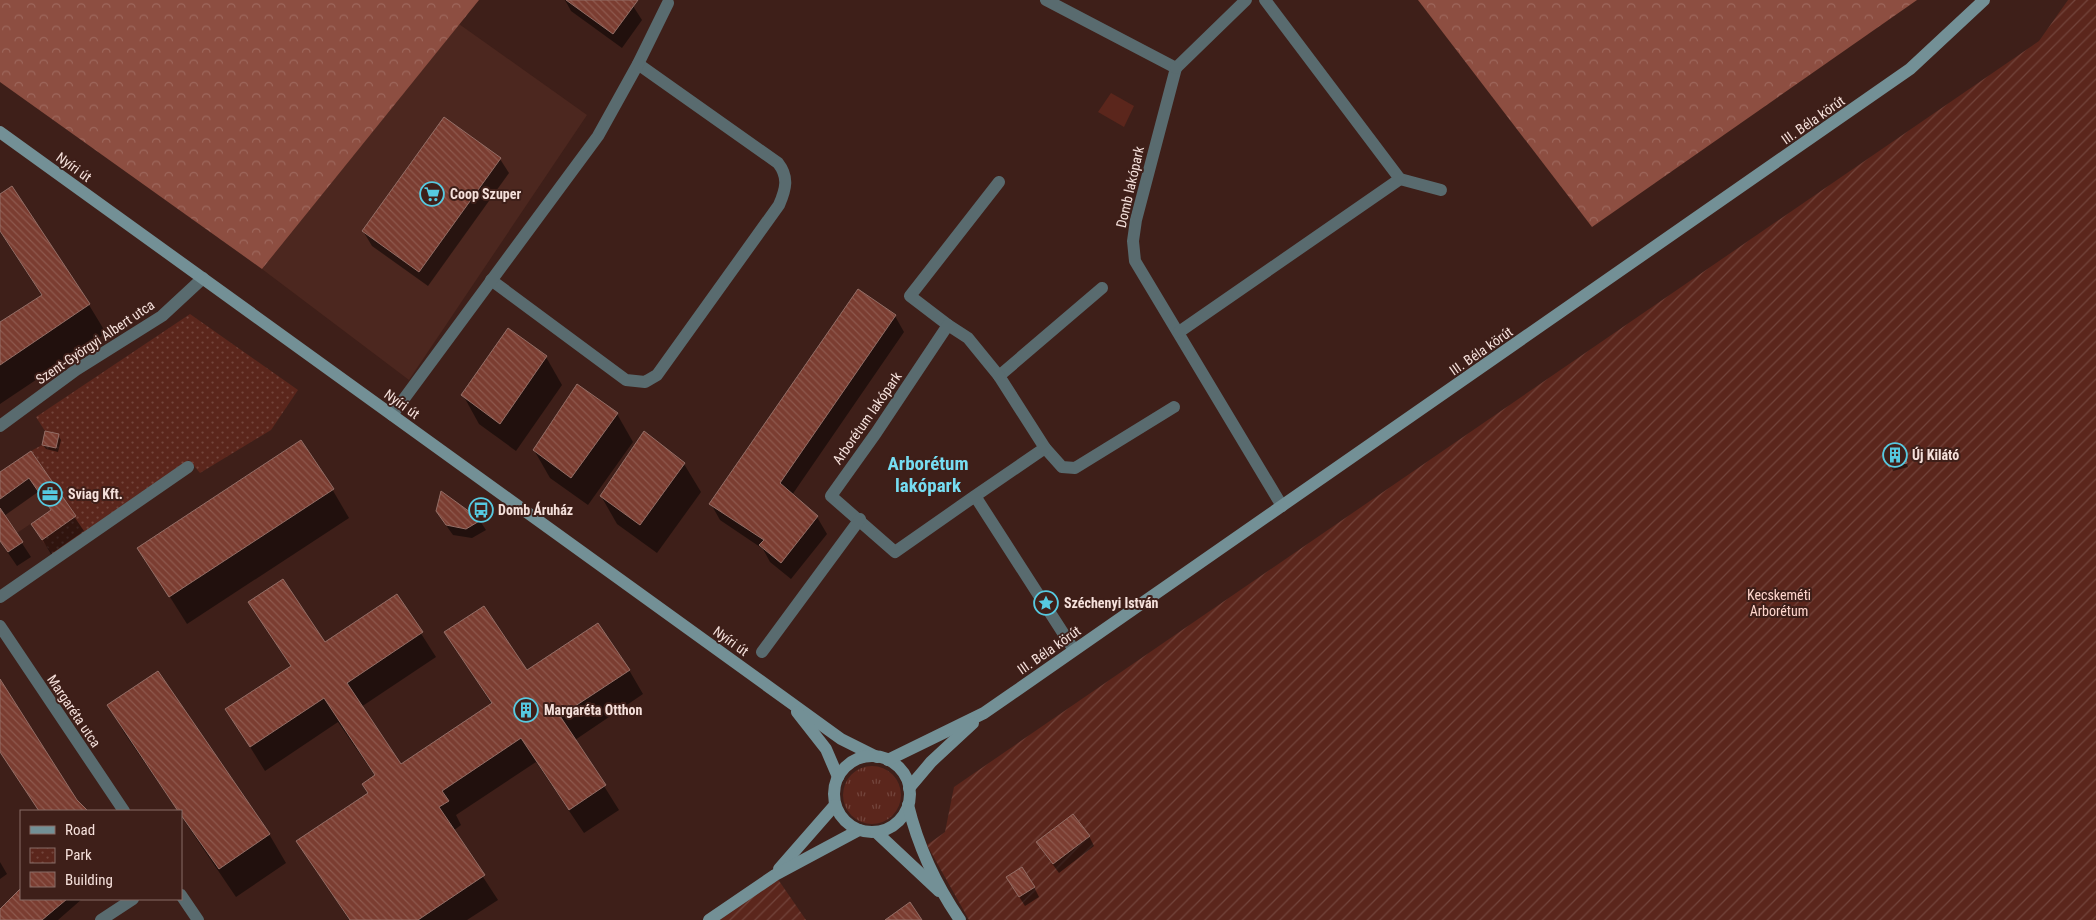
<svg xmlns="http://www.w3.org/2000/svg" width="2096" height="920" font-family="'Roboto Condensed',sans-serif">
<defs>
<pattern id="grass-tufts" width="24" height="20" patternUnits="userSpaceOnUse" patternTransform="scale(1.25)"><rect width="24" height="20" fill="#5b261c"/><path d="M3 7l-1-3M5 7V3M7 7l1-3M15 17l-1-3M17 17v-4M19 17l1-3" fill="none" stroke="#73453c"/></pattern>
<pattern id="forest-crowns" width="20" height="18" patternUnits="userSpaceOnUse" patternTransform="scale(1.25)"><rect width="20" height="18" fill="#8d4e41"/><path d="M2 6a3 3 0 1 1 6 0M12 15a3 3 0 1 1 6 0" fill="none" stroke="#9e675c"/></pattern>
<pattern id="park-dots" width="8" height="8" patternUnits="userSpaceOnUse" patternTransform="scale(1.25)"><rect width="8" height="8" fill="#5b261c"/><path d="M2 2h.1M6 6h.1" fill="none" stroke="#73453c" stroke-width="1.8" stroke-linecap="round"/></pattern>
<pattern id="garden-furrows" width="10" height="10" patternUnits="userSpaceOnUse" patternTransform="scale(1.25)"><rect width="10" height="10" fill="#5b261c"/><path d="M-1 1l2-2M0 10L10 0M9 11l2-2" fill="none" stroke="#73453c"/></pattern>
<pattern id="building-back-hatch" width="6" height="6" patternUnits="userSpaceOnUse" patternTransform="scale(1.25)"><rect width="6" height="6" fill="#7b3d31"/><path d="M-1 5l2 2M0 0l6 6M5-1l2 2" fill="none" stroke="#8e594e"/></pattern>
</defs>
<rect width="100%" height="100%" fill="#3e1f19"/>
<!-- built -->
<g fill="#4c271f">
<polygon points="459,24 587,115 409,380 262,269"/>
<polygon points="29,478 51,510 17,533 0,508 0,499"/>
</g>
<!-- grass -->
<circle fill="url(#grass-tufts)" cx="872" cy="795" r="29"/>
<!-- forest -->
<g fill="url(#forest-crowns)">
<polygon points="0,0 479,0 262,269 0,82"/>
<polygon points="1418,0 1917,0 1592,227"/>
</g>
<!-- park -->
<polygon fill="url(#park-dots)" points="190,314 298,390 271,430 200,473 189,460 53,555 42,540 76,516 31,451 42,445 56,448 59,434 45,431 36,417"/>
<!-- garden -->
<g fill="url(#garden-furrows)">
<polygon points="2068,0 2096,0 2096,920 969,920 927,845 945,832 954,787 2039,41"/>
<polygon points="775,875 806,920 709,920"/>
</g>
<!-- pitch -->
<polygon fill="#5b261c" points="1111,93 1134,106 1124,127 1098,112"/>
<!-- shadow -->
<g fill="#0007">
<polygon points="565,0 626,0 633,6 642,20 622,48 571,11"/>
<polygon points="500,159 509,173 428,286 372,246 363,231"/>
<polygon points="12,188 89,305 106,333 0,404 0,324 42,296 0,232 0,196"/>
<polygon points="895,316 904,332 792,495 817,517 827,534 791,579 770,562 763,549 720,520 711,504"/>
<polygon points="546,357 562,385 516,451 479,424 463,395"/>
<polygon points="617,414 633,442 588,505 550,478 534,450"/>
<polygon points="58,435 61,440 58,452 46,449 43,445"/>
<polygon points="1901,445 1908,467 1893,471 1885,449"/>
<polygon points="31,453 84,531 51,554 33,524 51,511 38,492 4,516 31,557 17,566 0,541 0,474"/>
<polygon points="684,464 701,492 657,553 617,524 601,496"/>
<polygon points="332,489 349,518 187,624 139,548"/>
<polygon points="442,493 480,521 486,530 472,538 453,535 443,521"/>
<polygon points="397,596 436,657 361,707 401,766 492,705 446,632 527,672 629,670 643,694 575,740 619,810 584,833 536,762 456,815 461,825 453,831 498,900 467,920 349,920 298,841 369,794 375,776 338,722 265,771 227,710 291,667 250,602 325,644"/>
<polygon points="109,706 269,834 286,863 236,897 181,816 181,811 178,811 125,734"/>
<polygon points="1089,836 1094,846 1059,873 1037,843"/>
<polygon points="0,862 7,874 0,879"/>
<polygon points="1013,887 1034,887 1039,897 1025,906"/>
<polygon points="21,891 21,899 82,899 58,920 0,920 0,911 9,900"/>
</g>
<!-- building -->
<g fill="url(#building-back-hatch)" stroke="#946e66">
<polygon points="566,0 638,0 613,34"/>
<polygon points="444,117 501,158 419,272 362,231"/>
<polygon points="12,186 90,304 0,365 0,322 42,295 0,231 0,194"/>
<polygon points="858,289 896,315 780,483 818,516 781,563 759,545 764,540 709,504"/>
<polygon points="508,328 547,356 500,424 461,395"/>
<polygon points="577,384 618,413 571,478 533,450"/>
<polygon points="45,431 59,434 56,448 42,445"/>
<polygon points="644,431 685,463 640,525 600,496"/>
<polygon points="301,440 334,489 169,597 137,548"/>
<polygon points="1901,444 1907,463 1889,467 1884,448"/>
<polygon points="31,451 76,516 42,540 31,524 51,510 29,478 0,499 0,472"/>
<polygon points="441,491 470,512 481,520 466,529 446,525 436,511"/>
<polygon points="0,508 23,542 8,552 0,541"/>
<polygon points="283,579 325,642 397,594 423,632 347,683 401,764 492,703 444,632 484,606 527,670 598,623 630,670 560,716 606,785 569,810 521,738 442,791 449,801 439,807 485,875 418,920 350,920 296,841 368,793 362,784 375,775 324,698 250,747 225,709 291,666 248,602"/>
<polygon points="158,671 270,834 219,869 181,815 181,811 178,811 107,705"/>
<polygon points="0,679 77,800 88,811 39,811 0,752"/>
<polygon points="1073,814 1090,836 1053,864 1036,842"/>
<polygon points="1022,867 1035,887 1019,897 1006,877"/>
<polygon points="21,888 21,899 67,899 42,920 0,920 0,909"/>
<polygon points="910,902 922,920 885,920"/>
</g>
<g fill="none" stroke-linecap="round" stroke-linejoin="round">
<!-- street -->
<g stroke="#596b6f" stroke-width="12">
<polyline points="1046,0 1176,68 1136,220 1133,241 1135,261 1282,506"/>
<polyline points="1176,68 1246,0"/>
<polyline points="1400,179 1441,190"/>
<path d="M491,280L626,380L645,382L657,375L779,205C786,189 789,177 778,163L638,64"/>
<polyline points="948,325 910,296 999,182"/>
<polyline points="1179,332 1400,179 1265,0"/>
<polyline points="999,376 1102,288"/>
<polyline points="392,415 598,136 638,64 668,3"/>
<polyline points="0,426 76,370 162,316 203,278"/>
<polyline points="1045,448 1062,467 1075,468 1174,407"/>
<polyline points="975,496 1045,448 999,376 968,338 948,325 876,433 831,496 895,552 975,496 1074,650"/>
<polyline points="0,597 188,467"/>
<polyline points="0,626 124,811"/>
<polyline points="762,652 860,519"/>
<polyline points="181,895 198,920"/>
<polyline points="101,920 133,899"/>
</g>
<!-- secondary -->
<g stroke="#739096" stroke-width="12">
<polyline points="0,132 841,739 877,757"/>
<polyline points="797,712 826,749 838,777"/>
<circle cx="872" cy="794" r="38"/>
<polyline points="888,760 984,713 1010,695 1910,69 1984,0"/>
<polyline points="909,788 931,762 973,723"/>
<path d="M908,805C918,846 936,885 960,920"/>
<polyline points="876,832 939,891"/>
<polyline points="779,869 835,805"/>
<polyline points="709,920 775,875 859,830"/>
</g>
</g>
<!-- icons -->
<defs>
<g id="supermarket-ring" transform="scale(1.25)"><circle r="9.5" fill="#3e1f19" stroke="#56c9e0" stroke-width="1.5"/><path d="M-6-5.5h2.5l.6 2H6L4.5 2H-2.5L-4.4-4H-6ZM-1.5 3.2a1.3 1.3 0 1 0 .1 0ZM3 3.2a1.3 1.3 0 1 0 .1 0Z" fill="#56c9e0"/></g>
<g id="building-ring" transform="scale(1.25)"><circle r="9.5" fill="#3e1f19" stroke="#56c9e0" stroke-width="1.5"/><path d="M-4-6H4V6H1V3H-1V6H-4ZM-2.5-4.3h1.7v1.8h-1.7ZM.8-4.3h1.7v1.8H.8ZM-2.5-1h1.7V.8h-1.7ZM.8-1h1.7V.8H.8Z" fill="#56c9e0"/></g>
<g id="office-ring" transform="scale(1.25)"><circle r="9.5" fill="#3e1f19" stroke="#56c9e0" stroke-width="1.5"/><path d="M-6-3h4V-5.5h4V-3h4V5H-6ZM-1-4.5V-3h2v-1.5ZM-6 0V1H6V0Z" fill="#56c9e0"/></g>
<g id="bus-ring" transform="scale(1.25)"><circle r="9.5" fill="#3e1f19" stroke="#56c9e0" stroke-width="1.5"/><path d="M-5-6H5V4H4V6H2V4H-2V6H-4V4H-5ZM-3.5-4V0h7V-4ZM-3.5 1.2v1.5H-2V1.2ZM2 1.2v1.5H3.5V1.2Z" fill="#56c9e0"/></g>
<g id="sight-ring" transform="scale(1.25)"><circle r="9.5" fill="#3e1f19" stroke="#56c9e0" stroke-width="1.5"/><path d="M0-6L1.8-2.2L6-1.7L2.9 1.2L3.7 5.4L0 3.3L-3.7 5.4L-2.9 1.2L-6-1.7L-1.8-2.2Z" fill="#56c9e0"/></g>
</defs>
<g fill-rule="evenodd">
<use href="#supermarket-ring" x="432" y="194"/>
<use href="#building-ring" x="1895" y="455"/>
<use href="#office-ring" x="50" y="494"/>
<use href="#bus-ring" x="481" y="510"/>
<use href="#sight-ring" x="1046" y="603"/>
<use href="#building-ring" x="526" y="710"/>
</g>
<g text-anchor="middle" stroke-width="4" stroke-linejoin="round" paint-order="stroke">
<!-- street labels -->
<g font-size="14" fill="#f5e0db" stroke="#3e1f19">
<text transform="translate(1813 120) rotate(-35)" y="5">III. Béla körút</text>
<text transform="translate(74 167) rotate(36)" y="5">Nyíri út</text>
<text transform="translate(1130 187) rotate(-77)" y="5">Domb lakópark</text>
<text transform="translate(95 342) rotate(-34)" y="5">Szent-Györgyi Albert utca</text>
<text transform="translate(1481 351) rotate(-35)" y="5">III. Béla körút</text>
<text transform="translate(402 404) rotate(36)" y="5">Nyíri út</text>
<text transform="translate(867 418) rotate(-55)" y="5">Arborétum lakópark</text>
<text transform="translate(731 641) rotate(36)" y="5">Nyíri út</text>
<text transform="translate(1049 650) rotate(-35)" y="5">III. Béla körút</text>
<text transform="translate(74 711) rotate(56)" y="5">Margaréta utca</text>
</g>
<!-- poi labels -->
<g font-size="14" font-weight="bold" fill="#f5e0db" stroke="#3e1f19" text-anchor="start">
<text x="450" y="199">Coop Szuper</text>
<text x="1912" y="460">Új Kilátó</text>
<text x="68" y="499">Sviag Kft.</text>
<text x="498" y="515">Domb Áruház</text>
<text x="1064" y="608">Széchenyi István</text>
<text x="544" y="715">Margaréta Otthon</text>
</g>
<!-- park labels -->
<g font-size="14" fill="#ffd6cd" stroke="#3e1f19">
<text x="1779" y="600">Kecskeméti<tspan x="1779" dy="16">Arborétum</tspan></text>
</g>
<!-- district labels -->
<g font-size="19" font-weight="bold" fill="#76ddf2" stroke="#3e1f19">
<text x="928" y="470">Arborétum<tspan x="928" dy="22">lakópark</tspan></text>
</g>
</g>
<!-- legend -->
<rect x="20" y="810" width="162" height="90" fill="#3e1f19" stroke="#876c67"/>
<rect x="30" y="826" width="25" height="8" fill="#739096" stroke="#876c67"/>
<text x="65" y="835" font-size="15" fill="#f5e0db">Road</text>
<rect x="30" y="848" width="25" height="15" fill="url(#park-dots)" stroke="#876c67"/>
<text x="65" y="860" font-size="15" fill="#f5e0db">Park</text>
<rect x="30" y="872" width="25" height="15" fill="url(#building-back-hatch)" stroke="#876c67"/>
<text x="65" y="885" font-size="15" fill="#f5e0db">Building</text>
</svg>
